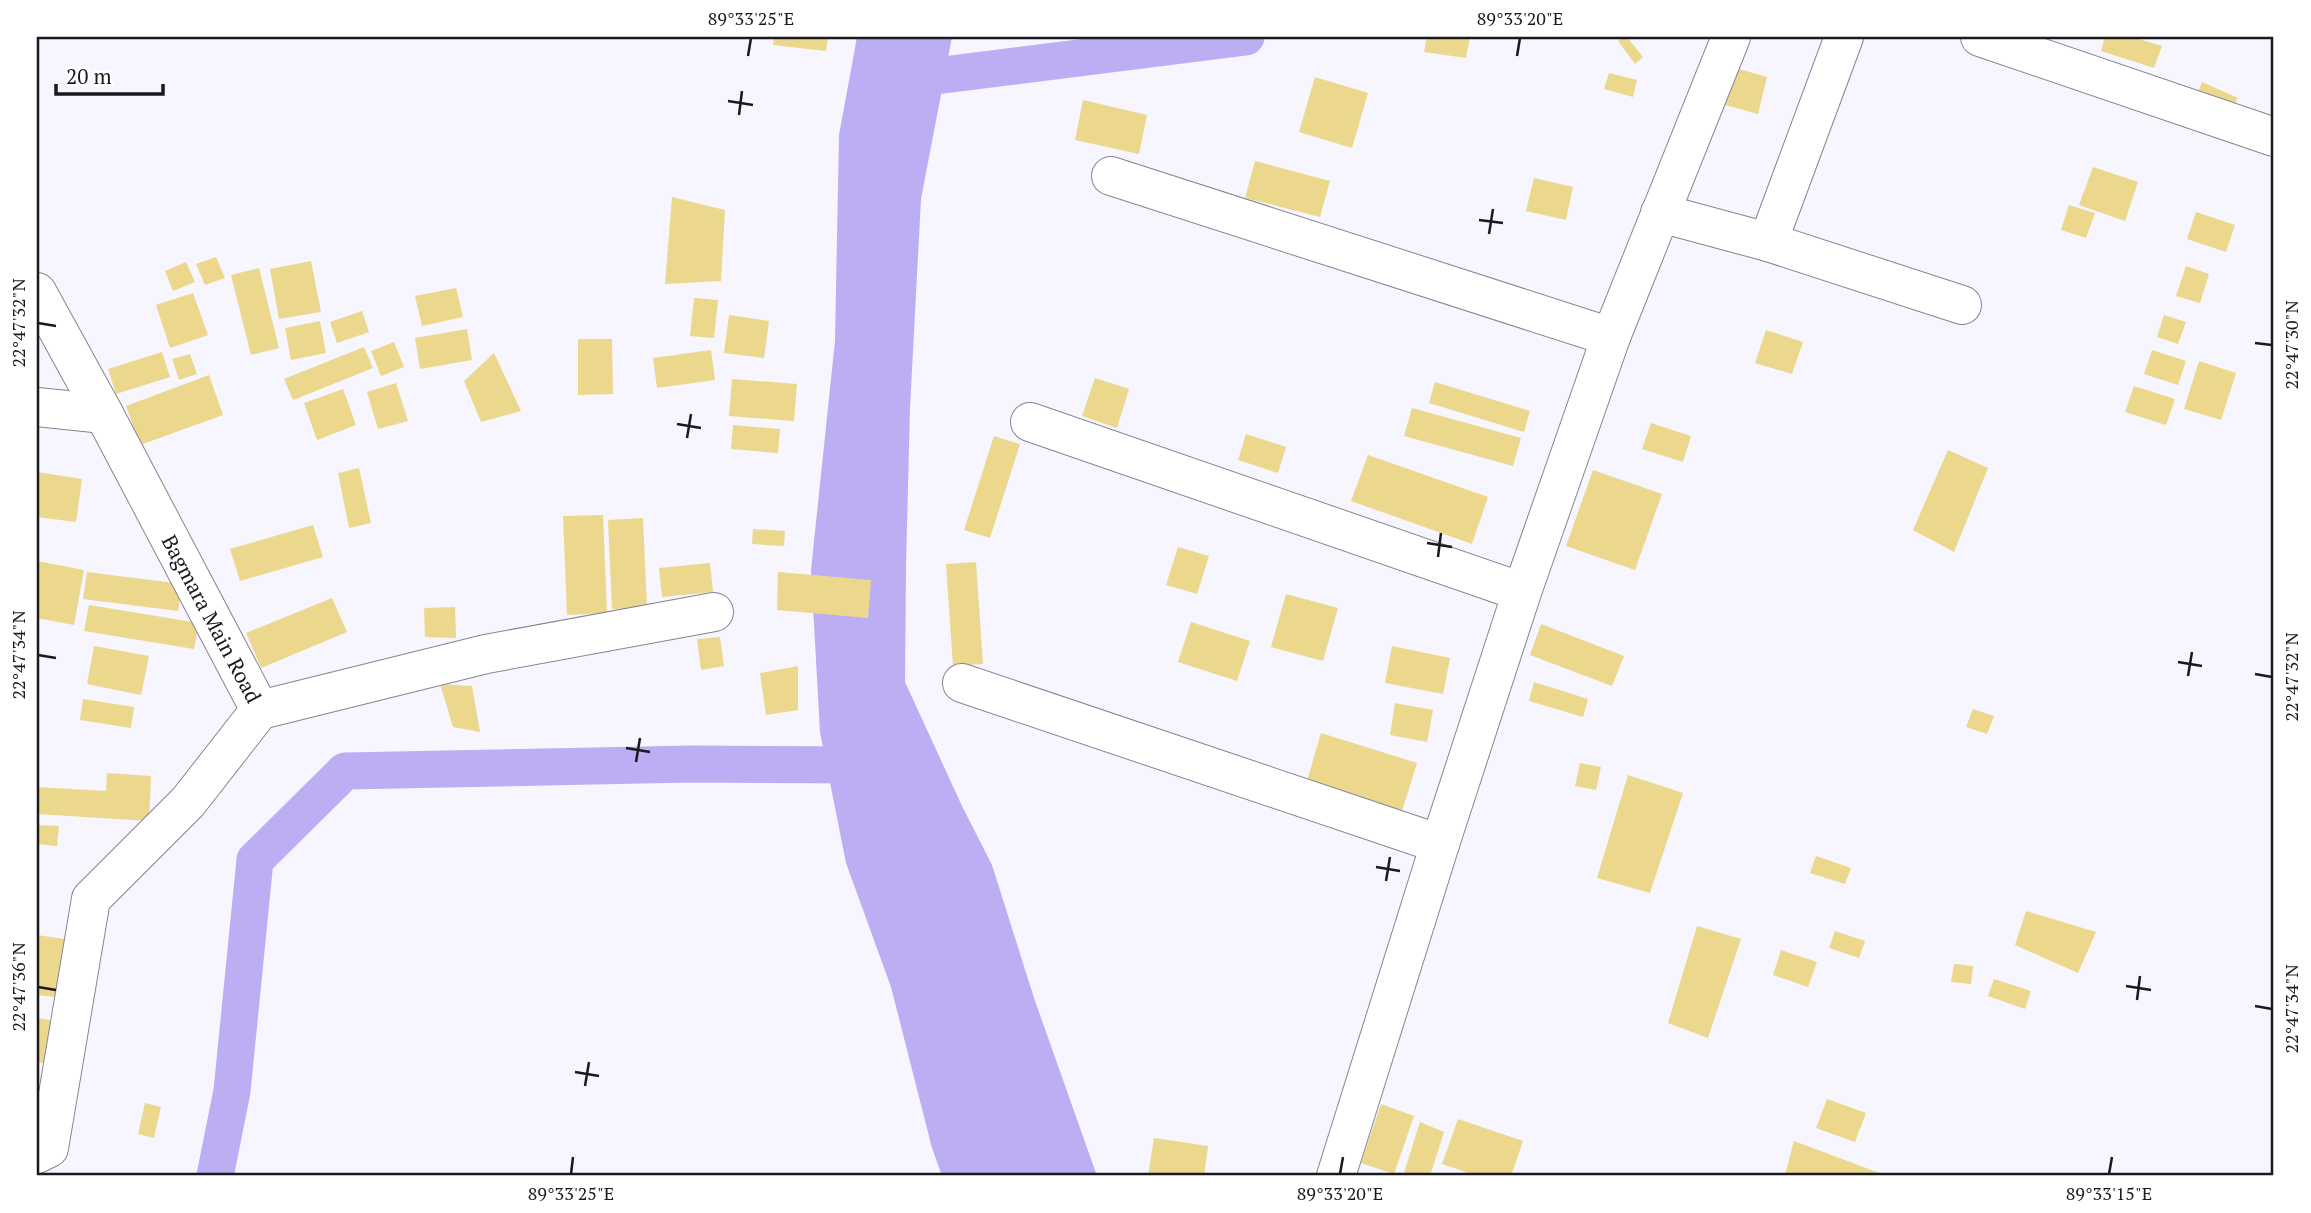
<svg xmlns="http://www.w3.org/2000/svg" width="2311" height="1213" font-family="'PT Serif',serif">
<rect width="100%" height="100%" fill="#f7f5fe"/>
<!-- water -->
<polygon fill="#bdadf2" points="857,37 952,37 921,199 910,408 906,564 905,682 962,806 992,865 1034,998 1097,1176 942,1176 932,1148 891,987 846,863 820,732 811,570 835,341 839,135"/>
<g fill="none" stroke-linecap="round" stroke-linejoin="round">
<!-- canal -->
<g stroke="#bdadf2" stroke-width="37">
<polyline points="903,80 1246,37"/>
<polyline points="215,1176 232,1091 255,860 345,771 691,764 873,765"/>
</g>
</g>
<!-- building -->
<g fill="#ebd88d">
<polygon points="774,37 828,37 826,51 773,45"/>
<polygon points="1427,37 1470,37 1466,58 1424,52"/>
<polygon points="1623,37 1627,37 1643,57 1635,64 1618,41"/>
<polygon points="2105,37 2132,37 2162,46 2154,68 2101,51"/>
<polygon points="1718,63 1767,77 1758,114 1707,100"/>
<polygon points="1609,73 1637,80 1633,97 1604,89"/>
<polygon points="1315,77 1368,93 1352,148 1299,132"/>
<polygon points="2202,82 2238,98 2231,112 2196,97"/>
<polygon points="1083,100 1147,115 1139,154 1075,140"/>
<polygon points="1255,161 1330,181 1320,217 1245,198"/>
<polygon points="2093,167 2138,182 2125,221 2079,205"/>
<polygon points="1534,178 1573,187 1566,220 1526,211"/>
<polygon points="672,197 725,210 721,281 665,284"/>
<polygon points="2069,205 2095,213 2086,238 2061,230"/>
<polygon points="2196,212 2235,225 2226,252 2187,239"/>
<polygon points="216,257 225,278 205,285 196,264"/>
<polygon points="311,261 321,312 279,319 270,269"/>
<polygon points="186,262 195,282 173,291 165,271"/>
<polygon points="2186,266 2209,274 2200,303 2176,296"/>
<polygon points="259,268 279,348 251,355 231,275"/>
<polygon points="456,288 463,317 422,326 415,296"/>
<polygon points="193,293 208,335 170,348 156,305"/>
<polygon points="694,298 718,300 714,338 690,336"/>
<polygon points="362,311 369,332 337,343 330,322"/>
<polygon points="729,315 769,321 764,358 724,353"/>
<polygon points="2164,315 2186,322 2178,344 2157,337"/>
<polygon points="320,321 326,353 291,360 285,328"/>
<polygon points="467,329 472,360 420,369 415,338"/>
<polygon points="1766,330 1803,342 1792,374 1755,363"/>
<polygon points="578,339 612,339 613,394 578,395"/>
<polygon points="394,342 404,367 381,376 371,351"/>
<polygon points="364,347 373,368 293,400 284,379"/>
<polygon points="711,350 715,380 657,388 653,358"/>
<polygon points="2152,350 2186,361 2178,385 2144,374"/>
<polygon points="162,352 170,377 116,394 108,369"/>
<polygon points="494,353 521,411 481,422 464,381"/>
<polygon points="190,354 197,374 179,380 172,359"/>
<polygon points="2199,361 2236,373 2221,420 2184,409"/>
<polygon points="209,375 223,415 140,445 126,406"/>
<polygon points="1095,378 1129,389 1117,428 1082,416"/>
<polygon points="732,379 797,384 794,421 729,416"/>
<polygon points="1435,382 1530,411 1524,432 1429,403"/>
<polygon points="396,383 408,421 378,429 367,392"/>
<polygon points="2134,386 2175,399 2166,425 2125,412"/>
<polygon points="343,389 356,425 317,440 304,403"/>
<polygon points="1412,408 1521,438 1513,466 1404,436"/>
<polygon points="1651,423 1691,436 1683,462 1642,449"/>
<polygon points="733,425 780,429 778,453 731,449"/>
<polygon points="1246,434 1286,447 1278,473 1238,460"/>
<polygon points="994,436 1020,444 990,538 964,530"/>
<polygon points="1948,450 1988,468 1954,552 1913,530"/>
<polygon points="1368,455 1488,497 1472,544 1351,501"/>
<polygon points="359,468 371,523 349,528 338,473"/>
<polygon points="1593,470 1662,494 1635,570 1566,546"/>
<polygon points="37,472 82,479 76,522 37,517"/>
<polygon points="603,515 607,613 567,615 563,516"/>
<polygon points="643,518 647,608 612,609 608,520"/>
<polygon points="313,525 323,557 240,581 230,549"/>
<polygon points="753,529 785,531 784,546 752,544"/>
<polygon points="1178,547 1209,556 1197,594 1166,585"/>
<polygon points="37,561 84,570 74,625 37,618"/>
<polygon points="976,562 983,664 953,666 946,564"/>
<polygon points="710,563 713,592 662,597 659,568"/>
<polygon points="87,572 182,584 178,611 83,599"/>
<polygon points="778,572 871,580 868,618 777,610"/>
<polygon points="1286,594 1338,608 1323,661 1271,647"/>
<polygon points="332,598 347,632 261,668 246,633"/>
<polygon points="89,605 199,623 194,649 84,631"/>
<polygon points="455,607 456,638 425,637 424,608"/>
<polygon points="1191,622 1250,641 1237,681 1178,662"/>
<polygon points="1541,624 1624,656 1612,686 1530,655"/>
<polygon points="720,637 724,666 701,670 697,639"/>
<polygon points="94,646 149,656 141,695 87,684"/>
<polygon points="1392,646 1450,658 1443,694 1385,683"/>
<polygon points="798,666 798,710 766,715 760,673"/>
<polygon points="1534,682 1588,699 1583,717 1529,701"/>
<polygon points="440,684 472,686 480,732 453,727"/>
<polygon points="83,699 134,707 131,728 80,720"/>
<polygon points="1395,703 1433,710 1427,742 1390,735"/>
<polygon points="1973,709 1994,716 1987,734 1966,727"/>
<polygon points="1321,733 1417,763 1402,811 1307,781"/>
<polygon points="1580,763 1601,767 1596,790 1575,786"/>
<polygon points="107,773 151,776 149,821 37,814 37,787 106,791"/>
<polygon points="1628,775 1683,793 1650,893 1597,878"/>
<polygon points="37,825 59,826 57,846 37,844"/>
<polygon points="1816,856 1851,868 1845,884 1810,873"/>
<polygon points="2026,911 2096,932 2078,973 2015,945"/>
<polygon points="1697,926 1741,939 1708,1038 1668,1023"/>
<polygon points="1835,931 1865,941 1859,958 1829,948"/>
<polygon points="37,935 71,940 64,998 37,995"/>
<polygon points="1781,950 1817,962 1808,987 1773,975"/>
<polygon points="1954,964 1973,966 1971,984 1951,982"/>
<polygon points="1994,979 2031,991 2025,1009 1988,996"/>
<polygon points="37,1018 56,1021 49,1064 37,1062"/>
<polygon points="1827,1099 1866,1113 1855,1142 1816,1128"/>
<polygon points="145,1103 161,1107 154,1138 138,1134"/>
<polygon points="1381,1104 1414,1116 1394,1174 1361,1163"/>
<polygon points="1458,1119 1523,1141 1511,1176 1478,1176 1442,1164"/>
<polygon points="1420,1122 1444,1132 1430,1176 1403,1176"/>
<polygon points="1154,1138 1208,1146 1204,1176 1148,1176"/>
<polygon points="1794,1141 1882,1174 1881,1176 1785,1175"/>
</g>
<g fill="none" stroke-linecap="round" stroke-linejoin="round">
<!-- minor casing -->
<g stroke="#878492" stroke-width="40">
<g id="minor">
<polyline points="1980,37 2274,137"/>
<polyline points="1111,176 1611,337"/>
<polyline points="1660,213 1768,242 1962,305"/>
<polyline points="1768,242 1844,37"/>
<polyline points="37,292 104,414 260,710 188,802 91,899 49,1148 37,1154"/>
<polyline points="37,407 104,414"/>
<polyline points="1030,422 1522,592"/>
<polyline points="962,683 1440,844"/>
<polyline points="260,710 486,654 714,612"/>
<polyline points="1336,1176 1440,844 1522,592 1611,337 1731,37"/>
</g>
</g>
<!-- minor -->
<use href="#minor" stroke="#fff" stroke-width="38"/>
</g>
<!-- ticks -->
<path fill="none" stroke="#1a191e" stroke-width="2.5" d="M748,56L751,38M1517,56L1520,38M728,101L753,105M739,115L742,91M1479,220L1503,223M1489,234L1493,209M38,323L56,326M2255,343L2272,345M677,424L701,428M687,438L691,414M1427,543L1452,547M1438,557L1441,533M38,655L56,658M2178,662L2202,666M2255,674L2272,677M2188,676L2192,652M626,748L650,752M636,762L640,738M1376,867L1400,871M1386,881L1390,857M2126,986L2151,990M38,987L56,990M2137,1000L2140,976M2255,1006L2272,1009M575,1072L599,1076M585,1086L589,1062M571,1174L573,1157M1340,1174L1343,1157M2109,1174L2112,1157"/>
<g text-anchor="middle" stroke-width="5" stroke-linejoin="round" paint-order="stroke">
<!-- street labels -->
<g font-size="21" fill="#1a191e" stroke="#fff">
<text transform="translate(211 619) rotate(62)" y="7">Bagmara Main Road</text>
</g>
</g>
<!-- border -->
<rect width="2311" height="1213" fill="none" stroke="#ffffff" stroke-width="77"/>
<!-- scale -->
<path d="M56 84v10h107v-10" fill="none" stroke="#1a191e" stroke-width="3.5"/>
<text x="66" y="84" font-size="21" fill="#1a191e" stroke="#ffffff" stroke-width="5" paint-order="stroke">20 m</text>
<rect x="38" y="38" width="2234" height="1136" fill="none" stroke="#1a191e" stroke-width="2.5"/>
<g font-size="18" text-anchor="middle" fill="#1a191e">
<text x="751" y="25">89°33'25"E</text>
<text x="1520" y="25">89°33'20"E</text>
<text transform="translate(19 323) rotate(-90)" y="6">22°47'32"N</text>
<text transform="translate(2292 345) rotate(-90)" y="6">22°47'30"N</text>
<text transform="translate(19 655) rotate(-90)" y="6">22°47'34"N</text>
<text transform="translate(2292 677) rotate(-90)" y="6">22°47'32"N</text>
<text transform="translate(19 987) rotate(-90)" y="6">22°47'36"N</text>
<text transform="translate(2292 1009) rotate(-90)" y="6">22°47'34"N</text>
<text x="571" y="1200">89°33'25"E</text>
<text x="1340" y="1200">89°33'20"E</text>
<text x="2109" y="1200">89°33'15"E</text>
</g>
</svg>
